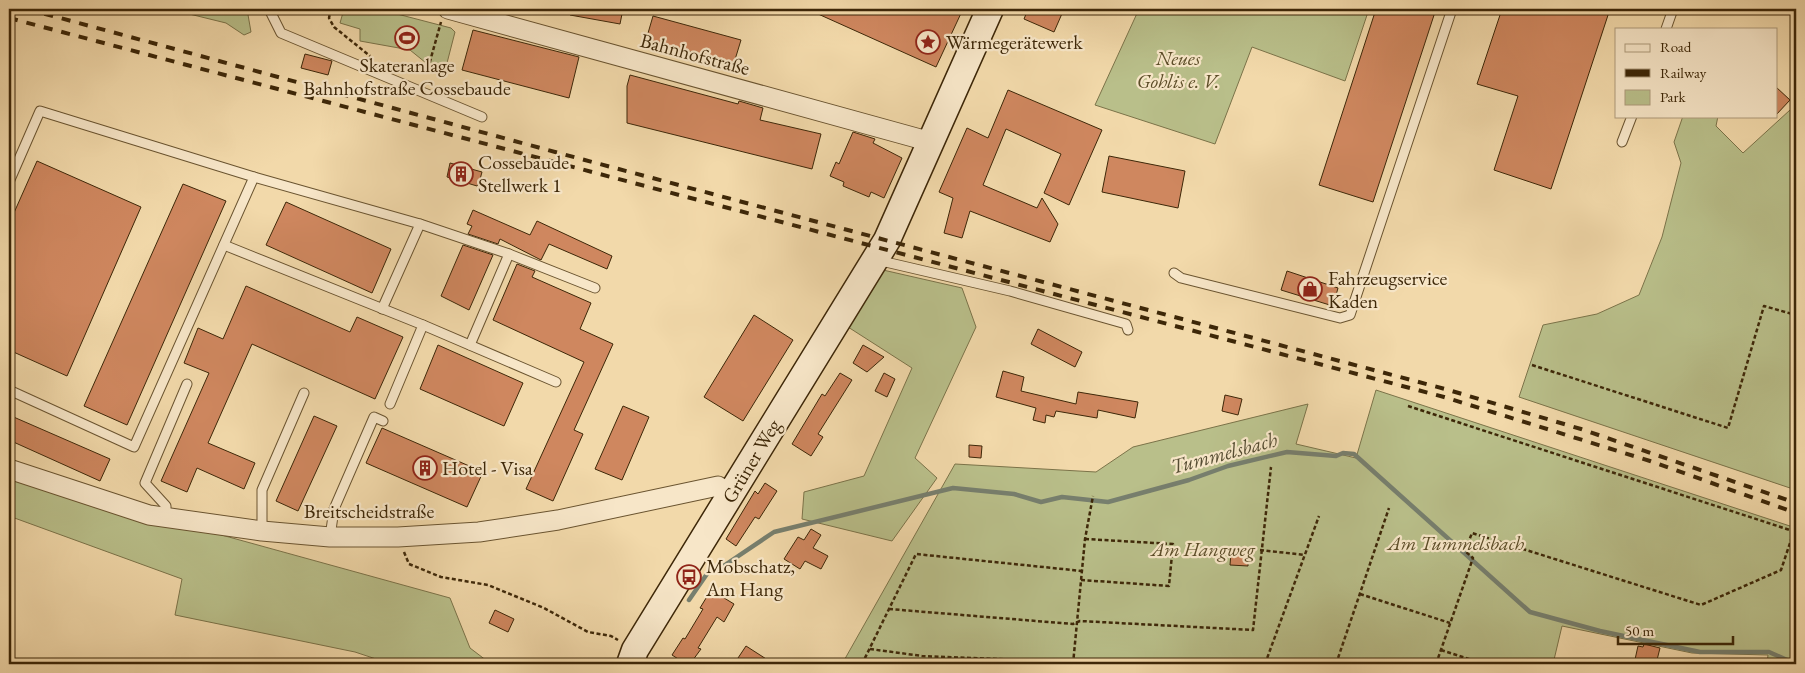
<svg xmlns="http://www.w3.org/2000/svg" width="1805" height="673" font-family="'EB Garamond',serif">
<rect width="100%" height="100%" fill="#f2d9aa"/>
<filter id="stains"><feTurbulence type="fractalNoise" baseFrequency=".004" numOctaves="4"/><feColorMatrix values="0 0 0 0 .2 0 0 0 0 .09 0 0 0 0 .02 0 0 0 .5 -.17"/></filter>
<radialGradient id="worn" r=".72"><stop offset=".6" stop-color="#630" stop-opacity="0"/><stop offset="1" stop-color="#630" stop-opacity=".3"/></radialGradient>
<!-- green -->
<g fill="#b9bf8a" stroke="#7b7349">
<polygon points="169,9 247,9 251,32 244,35 226,23"/>
<polygon points="344,9 378,9 451,28 455,32 447,63 437,68 431,67 410,50 360,41 360,29 340,23"/>
<polygon points="1139,9 1369,9 1345,81 1252,47 1215,144 1095,105"/>
<polygon points="1790,110 1796,113 1796,490 1519,397 1543,325 1597,314 1639,295 1662,237 1681,163 1674,142 1683,116 1718,116 1716,126 1743,153"/>
<polygon points="883,270 962,288 976,327 915,458 937,478 892,541 802,519 804,492 864,476 912,368 848,327"/>
<polygon points="1376,390 1796,528 1796,664 1767,664 1768,655 1692,653 1562,626 1553,664 842,664 955,464 1096,472 1133,447 1308,404 1296,444 1356,458"/>
<polygon points="9,469 149,515 450,598 470,648 491,664 391,664 355,652 175,615 182,579 9,516"/>
</g>
<g fill="none" stroke-linecap="round" stroke-linejoin="round">
<!-- stream -->
<polyline stroke="#777f6e" stroke-width="4.5" points="689,600 709,571 722,567 774,532 953,488 1014,494 1041,502 1062,497 1108,502 1189,480 1228,466 1287,452 1336,456 1343,453 1354,454 1530,612 1600,631 1700,652 1769,652 1796,664"/>
</g>
<!-- building -->
<g fill="#cf875f" stroke="#3d2708">
<polygon points="570,9 623,9 620,24 570,15"/>
<polygon points="807,9 963,9 936,67"/>
<polygon points="1028,9 1064,9 1054,32 1024,19"/>
<polygon points="1376,9 1436,9 1373,202 1319,185"/>
<polygon points="1502,9 1610,9 1551,189 1494,170 1518,96 1477,84"/>
<polygon points="653,16 741,40 734,63 646,40"/>
<polygon points="473,30 579,57 569,98 462,70"/>
<polygon points="305,54 332,61 328,75 301,68"/>
<polygon points="630,75 738,104 739,101 763,108 760,120 821,134 812,169 627,123 627,86"/>
<polygon points="1776,87 1790,100 1776,115"/>
<polygon points="1008,90 1102,130 1069,205 1044,193 1061,154 1006,129 983,185 1037,208 1042,198 1058,224 1050,242 970,211 962,238 944,233 953,198 939,192 967,128 988,138"/>
<polygon points="853,132 875,139 873,143 902,158 884,198 871,192 869,197 843,186 844,182 830,176 836,162 839,164"/>
<polygon points="1109,156 1185,171 1178,208 1102,192"/>
<polygon points="37,161 141,207 67,376 9,350 9,224"/>
<polygon points="450,163 482,172 479,183 477,186 447,177"/>
<polygon points="183,184 226,201 127,425 84,406"/>
<polygon points="286,202 391,249 372,293 266,245"/>
<polygon points="473,210 530,235 537,221 612,256 607,269 549,244 541,260 500,239 498,244 468,234 472,226 467,224"/>
<polygon points="463,245 493,255 469,310 441,296"/>
<polygon points="517,264 535,271 532,277 591,303 580,329 613,344 574,430 583,434 553,501 526,489 584,362 493,320"/>
<polygon points="1287,271 1338,288 1333,306 1281,290"/>
<polygon points="246,286 350,332 357,317 403,337 375,399 252,344 208,443 255,463 244,489 197,468 187,492 161,481 209,373 184,363 198,328 223,339"/>
<polygon points="754,315 793,340 743,421 704,397"/>
<polygon points="1038,329 1082,352 1075,367 1031,344"/>
<polygon points="438,345 523,383 504,426 420,389"/>
<polygon points="863,345 884,357 867,372 853,363"/>
<polygon points="1003,371 1024,377 1021,391 1076,404 1078,392 1138,402 1135,418 1098,410 1097,418 1056,411 1054,417 1046,415 1045,423 1033,420 1036,408 996,397"/>
<polygon points="840,373 852,380 818,434 823,437 811,456 792,444 822,394 825,396"/>
<polygon points="884,373 895,379 887,397 875,391"/>
<polygon points="1225,395 1242,399 1238,415 1222,411"/>
<polygon points="623,406 649,417 622,480 595,469"/>
<polygon points="9,415 110,459 100,481 9,440"/>
<polygon points="314,416 337,426 298,511 276,501"/>
<polygon points="382,428 483,472 467,507 366,463"/>
<polygon points="969,445 982,446 981,458 969,457"/>
<polygon points="765,483 777,491 759,519 755,517 736,546 726,539 755,491 758,494"/>
<polygon points="811,529 821,535 813,548 828,556 821,569 805,561 800,569 784,559 798,537 804,540"/>
<polygon points="1231,553 1248,555 1248,566 1230,565"/>
<polygon points="711,590 734,604 724,622 717,617 698,648 701,649 690,664 686,664 672,655 683,638 685,639 703,609 700,608"/>
<polygon points="495,610 514,619 508,632 489,623"/>
<polygon points="1644,644 1660,648 1656,664 1634,664 1638,646 1643,647"/>
<polygon points="746,646 774,664 734,664"/>
</g>
<g fill="none" stroke-linecap="round" stroke-linejoin="round">
<!-- lane casing -->
<g stroke="#6a5430" stroke-width="11">
<g id="lane">
<polyline points="269,9 281,33 482,117"/>
<polyline points="1666,29 1673,9"/>
<polyline points="1622,142 1632,116"/>
<polyline points="254,177 420,224 382,309"/>
<polyline points="9,182 40,111 254,177 134,447 9,390"/>
<polyline points="420,224 509,254 595,288"/>
<polyline points="224,245 423,325 390,404"/>
<polyline points="877,260 1010,291 1126,324 1128,330"/>
<polyline points="1174,273 1181,278 1340,318 1350,315 1452,9"/>
<polyline points="423,325 556,382"/>
<polyline points="470,345 509,254"/>
<polyline points="166,517 166,506 145,483 187,384"/>
<polyline points="262,531 262,490 304,393"/>
<polyline points="330,537 334,509 374,417 383,421"/>
</g>
</g>
<!-- street casing -->
<g stroke="#6a5430" stroke-width="21">
<g id="street">
<polyline points="448,9 931,142"/>
<polyline points="9,469 149,515 262,531 330,537 398,537 479,532 558,520 718,486 731,494"/>
</g>
</g>
<!-- secondary casing -->
<g stroke="#3d2708" stroke-width="29">
<polyline id="secondary" points="630,664 635,650 887,240 990,9"/>
</g>
<!-- path -->
<g stroke="#3d2708" stroke-width="2.5" stroke-dasharray="4 2.5" stroke-linecap="butt">
<polyline points="331,9 329,18 334,27 370,56"/>
<polyline points="400,68 414,70 429,65 441,22"/>
<polyline points="1532,365 1728,428 1764,306 1796,315"/>
<polyline points="1408,406 1796,532"/>
<polyline points="1260,550 1305,555"/>
<polyline points="404,552 409,564 441,577 488,585 544,608 588,632 611,636 618,640"/>
<polyline points="1081,580 1169,586 1173,544 1085,539"/>
<polyline points="1360,594 1450,623"/>
<polyline points="889,609 1073,624 1080,621 1253,630 1271,467"/>
<polyline points="870,649 922,656 1121,664"/>
<polyline points="1441,650 1484,664"/>
<polyline points="862,664 916,554 1082,571"/>
<polyline points="1073,664 1085,539 1093,496"/>
<polyline points="1265,664 1319,516"/>
<polyline points="1336,664 1389,508"/>
<polyline points="1436,664 1473,558 1465,551 1472,533 1701,605 1781,570 1794,531"/>
</g>
<!-- lane -->
<use href="#lane" stroke="#f7e6c8" stroke-width="9"/>
<!-- street -->
<use href="#street" stroke="#f7e6c8" stroke-width="19"/>
<!-- secondary -->
<use href="#secondary" stroke="#f7e6c8" stroke-width="26"/>
<!-- rail -->
<g stroke="#3d2708" stroke-width="4" stroke-dasharray="9 9" stroke-linecap="butt">
<polyline points="27,9 581,159 1445,389 1581,429 1796,503"/>
<polyline points="9,18 1444,397 1650,461 1796,513"/>
</g>
</g>
<!-- icons -->
<defs>
<g id="stadium-ring" transform="scale(1.25)"><circle r="9.5" fill="#f7e6c8" stroke="#8f2418" stroke-width="1.5"/><path d="M0-5a6.5 5 0 1 0 0 10a6.5 5 0 1 0 0-10ZM-3.5-1.8h7v3.6h-7Z" fill="#8f2418"/></g>
<g id="sight-ring" transform="scale(1.25)"><circle r="9.5" fill="#f7e6c8" stroke="#8f2418" stroke-width="1.5"/><path d="M0-6L1.8-2.2L6-1.7L2.9 1.2L3.7 5.4L0 3.3L-3.7 5.4L-2.9 1.2L-6-1.7L-1.8-2.2Z" fill="#8f2418"/></g>
<g id="building-ring" transform="scale(1.25)"><circle r="9.5" fill="#f7e6c8" stroke="#8f2418" stroke-width="1.5"/><path d="M-4-6H4V6H1V3H-1V6H-4ZM-2.5-4.3h1.7v1.8h-1.7ZM.8-4.3h1.7v1.8H.8ZM-2.5-1h1.7V.8h-1.7ZM.8-1h1.7V.8H.8Z" fill="#8f2418"/></g>
<g id="shop-ring" transform="scale(1.25)"><circle r="9.5" fill="#f7e6c8" stroke="#8f2418" stroke-width="1.5"/><path d="M-5-2.5h2.3a2.7 3.5 0 0 1 5.4 0H5L5.5 6h-11ZM-1.5-2.5h3a1.5 2.3 0 0 0-3 0Z" fill="#8f2418"/></g>
<g id="bus-ring" transform="scale(1.25)"><circle r="9.5" fill="#f7e6c8" stroke="#8f2418" stroke-width="1.5"/><path d="M-5-6H5V4H4V6H2V4H-2V6H-4V4H-5ZM-3.5-4V0h7V-4ZM-3.5 1.2v1.5H-2V1.2ZM2 1.2v1.5H3.5V1.2Z" fill="#8f2418"/></g>
</defs>
<g fill-rule="evenodd">
<use href="#stadium-ring" x="407" y="38"/>
<use href="#sight-ring" x="928" y="42"/>
<use href="#building-ring" x="461" y="174"/>
<use href="#shop-ring" x="1310" y="289"/>
<use href="#building-ring" x="425" y="468"/>
<use href="#bus-ring" x="689" y="577"/>
</g>
<g text-anchor="middle" stroke-width="4.5" stroke-linejoin="round" paint-order="stroke">
<!-- poi labels -->
<g font-size="20" fill="#3d2708" stroke="#f7e6c8" text-anchor="start">
<text x="946" y="49">Wärmegerätewerk</text>
<text x="407" y="72" text-anchor="middle">Skateranlage<tspan x="407" dy="23">Bahnhofstraße Cossebaude</tspan></text>
<text x="478" y="169">Cossebaude<tspan x="478" dy="23">Stellwerk 1</tspan></text>
<text x="1328" y="285">Fahrzeugservice<tspan x="1328" dy="23">Kaden</tspan></text>
<text x="442" y="475">Hotel - Visa</text>
<text x="706" y="573">Mobschatz,<tspan x="706" dy="23">Am Hang</tspan></text>
</g>
<!-- street labels -->
<g font-size="20" fill="#3d2708" stroke="#f7e6c8">
<text transform="translate(695 54) rotate(15)" y="7">Bahnhofstraße</text>
<text transform="translate(751 461) rotate(-59)" y="7">Grüner Weg</text>
<text x="369" y="518">Breitscheidstraße</text>
</g>
<!-- park labels -->
<g font-size="20" font-style="italic" fill="#5c4d28" stroke="#f7e6c8">
<text x="1178" y="65">Neues<tspan x="1178" dy="23">Gohlis e. V.</tspan></text>
<text x="1456" y="550">Am Tummelsbach</text>
<text x="1203" y="556">Am Hangweg</text>
</g>
<!-- water labels -->
<g font-size="21" font-style="italic" fill="#554c32" stroke="#f7e6c8">
<text transform="translate(1224 453) rotate(-15)" y="7">Tummelsbach</text>
</g>
</g>
<!-- margin -->
<rect width="1805" height="673" fill="none" stroke="#f2d9aa" stroke-width="30"/>
<rect x="10" y="10" width="1785" height="653" fill="none" stroke="#3d2708" stroke-width="2.5"/>
<rect x="15" y="15" width="1775" height="643" fill="none" stroke="#3d2708"/>
<!-- legend -->
<rect x="1615" y="28" width="162" height="90" fill="#f7e6c8" stroke="#ad9a7b"/>
<rect x="1625" y="44" width="25" height="8" fill="#f7e6c8" stroke="#ad9a7b"/>
<text x="1660" y="52" font-size="15" fill="#3d2708">Road</text>
<rect x="1625" y="69" width="25" height="8" fill="#3d2708" stroke="#ad9a7b"/>
<text x="1660" y="78" font-size="15" fill="#3d2708">Railway</text>
<rect x="1625" y="90" width="25" height="15" fill="#b9bf8a" stroke="#ad9a7b"/>
<text x="1660" y="102" font-size="15" fill="#3d2708">Park</text>
<!-- scale -->
<path d="M1618 636v8h115v-8" fill="none" stroke="#3d2708" stroke-width="2.5"/>
<text x="1625" y="636" font-size="15" fill="#3d2708" stroke="#f7e6c8" stroke-width="4" paint-order="stroke">50 m</text>
<rect width="100%" height="100%" filter="url(#stains)"/>
<rect width="100%" height="100%" fill="url(#worn)"/>
</svg>
